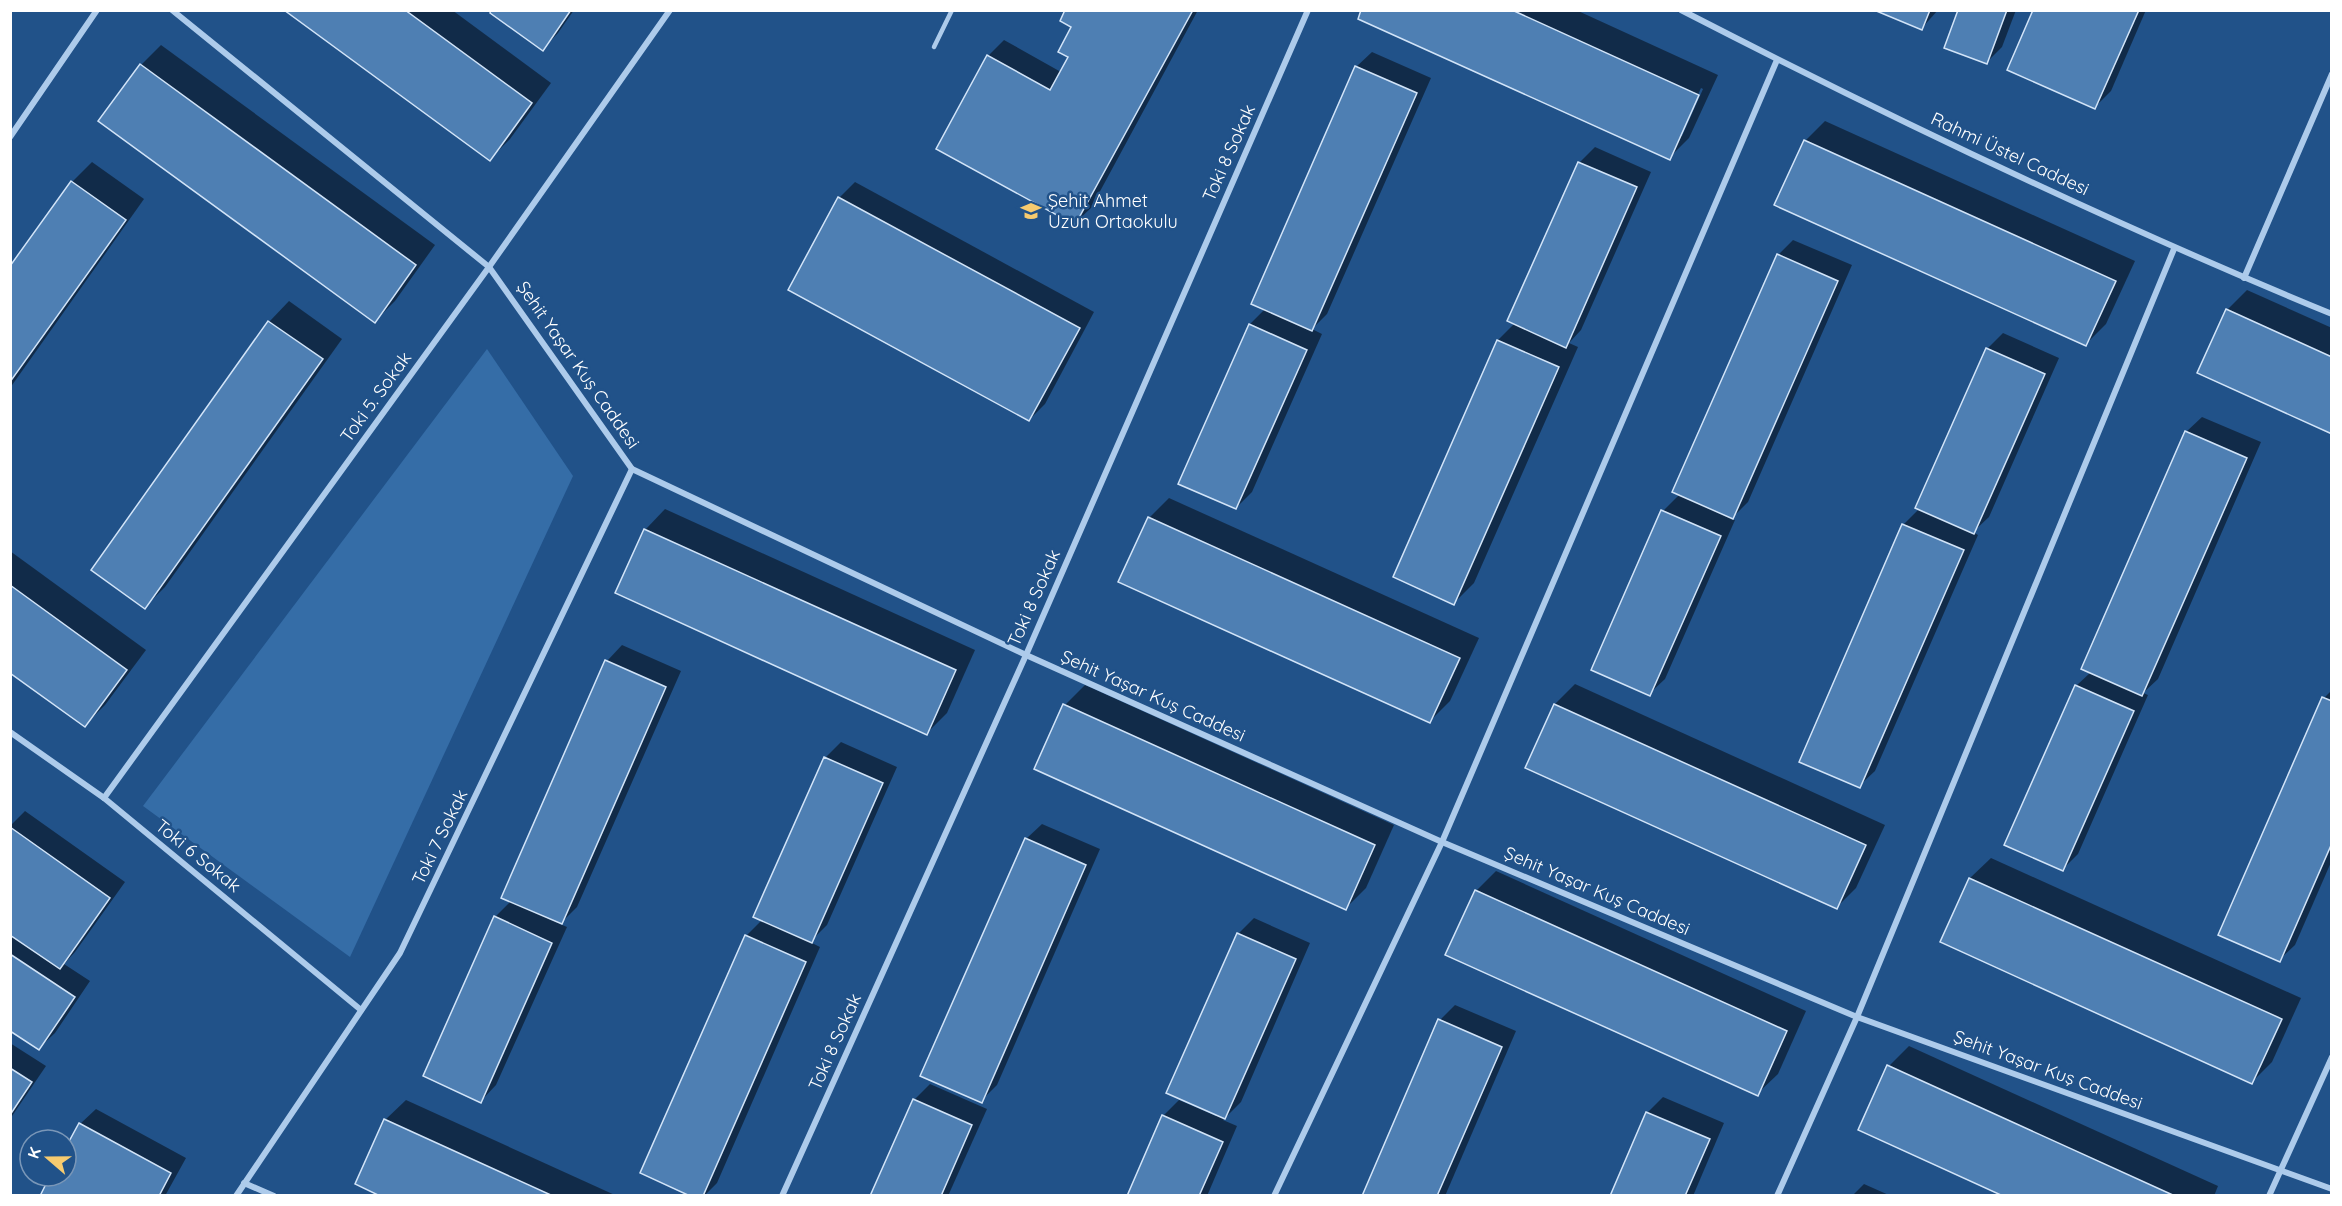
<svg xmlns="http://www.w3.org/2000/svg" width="2342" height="1206" font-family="Quicksand,sans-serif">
<rect width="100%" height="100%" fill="#215289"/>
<!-- green -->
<polygon fill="#356da7" points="487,349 573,476 350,957 143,806"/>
<!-- shadow -->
<g fill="#0007" fill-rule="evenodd">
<polygon points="287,10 452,10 551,83 510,139 490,159"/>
<polygon points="493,10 574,10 558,33 543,49"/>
<polygon points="1067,10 1198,10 1091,208 1075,223 988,56 1004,40 1061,72 1070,57 1073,27"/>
<path d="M1363,10H1576L1718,75L1689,138L1669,158ZM1701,88L1703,89L1682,136H1679Z"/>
<polygon points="1878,10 1938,10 1922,28"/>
<polygon points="1960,10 2016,10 2002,47 1986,63"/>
<polygon points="2035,10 2146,10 2111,91 2095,107"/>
<polygon points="161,45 435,245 395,301 375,321 100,120 141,65"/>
<polygon points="1372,52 1431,78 1327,314 1312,329 1322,334 1252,492 1236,508 1180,483 1250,324 1265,309 1356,67"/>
<polygon points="1825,121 2135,261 2106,324 2086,344 1805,141"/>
<polygon points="1595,147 1651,172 1581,330 1569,343 1578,347 1474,583 1454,603 1395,577 1498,340 1515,323 1579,163"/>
<polygon points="92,162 144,199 10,388 10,269 72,182"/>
<polygon points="855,182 1094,312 1045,404 1029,420 839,198"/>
<polygon points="1793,240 1852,265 1748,502 1731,519 1735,520 1665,679 1649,694 1663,511 1680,494 1778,255"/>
<polygon points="2247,290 2332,328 2332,433 2227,310"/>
<polygon points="289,301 342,339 165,587 145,607 93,570 269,322"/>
<polygon points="2003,333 2059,358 1989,517 1973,532 1978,535 1875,771 1859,786 1801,761 1904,524 1920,508 1987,349"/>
<polygon points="2202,417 2261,442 2158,679 2143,693 2148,695 2078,854 2062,870 2076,686 2091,672 2186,432"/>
<polygon points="1169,498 1479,638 1450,701 1430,721 1149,518"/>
<polygon points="665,509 975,650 947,713 927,733 645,530"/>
<polygon points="10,551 146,650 105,705 85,725 10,671"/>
<polygon points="622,645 681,671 577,907 560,924 567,927 496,1085 481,1101 495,917 511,901 607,661"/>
<polygon points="1575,684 1885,825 1856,888 1836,908 1527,767 1555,704"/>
<polygon points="1085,685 1394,825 1366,888 1346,908 1065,705"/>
<polygon points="2332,690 2332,860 2295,945 2279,960 2324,698"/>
<polygon points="841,742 897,767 827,925 810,942 820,947 717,1183 704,1196 694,1196 746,936 763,919 825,758"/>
<polygon points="25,811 125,882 75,952 64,964 90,981 55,1033 39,1048 10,1029 10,826"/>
<polygon points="1042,824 1100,849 997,1085 981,1101 1026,839"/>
<polygon points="1991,858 2301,998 2272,1062 2252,1082 1942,941 1970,878"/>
<polygon points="1496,871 1806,1011 1778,1074 1757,1094 1476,891"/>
<polygon points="1254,918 1310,943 1241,1102 1223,1120 1237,1126 1207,1196 1128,1196 1163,1116 1179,1100 1216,1116 1238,934"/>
<polygon points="1455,1005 1516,1031 1445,1196 1363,1196 1440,1020"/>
<polygon points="10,1043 46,1066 10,1119"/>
<polygon points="1909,1046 2218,1186 2214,1196 2007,1196 1889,1066"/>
<polygon points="930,1084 987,1109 948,1196 872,1196 914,1100"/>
<polygon points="1663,1097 1724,1123 1693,1196 1611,1196 1648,1112"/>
<polygon points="406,1100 617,1196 384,1196 385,1120"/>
<polygon points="96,1109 186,1158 165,1196 41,1196 52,1176 66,1176 66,1151 80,1124"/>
<polygon points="1864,1184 1891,1196 1852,1196"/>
</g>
<!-- building -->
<g fill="#4e7fb3" stroke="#d2e4f8" stroke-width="1.5">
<polygon points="284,10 405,10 532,103 490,161"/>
<polygon points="491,10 571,10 543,51 490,13"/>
<polygon points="1065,10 1193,10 1075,225 936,149 987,55 1050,90 1068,57 1058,52 1071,27 1060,21"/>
<polygon points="1361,10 1512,10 1699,95 1670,160 1358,19"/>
<polygon points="1874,10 1930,10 1922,30"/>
<polygon points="1958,10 2007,10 1987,64 1944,48"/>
<polygon points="2033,10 2139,10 2095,109 2007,70"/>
<polygon points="140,64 416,265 375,323 98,121"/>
<polygon points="1355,66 1417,93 1312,331 1251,304"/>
<polygon points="1804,140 2116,281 2086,346 1774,205"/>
<polygon points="1578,162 1637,187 1566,348 1507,321"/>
<polygon points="71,181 126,220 10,382 10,266"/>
<polygon points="838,197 1080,328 1029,421 788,290"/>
<polygon points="1777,254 1838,281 1733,519 1672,492"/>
<polygon points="2226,309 2332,357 2332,434 2197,373"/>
<polygon points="268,321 323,359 145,609 91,570"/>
<polygon points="1249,324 1307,350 1236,509 1178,484"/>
<polygon points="1497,340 1559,367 1454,605 1393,577"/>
<polygon points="1986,348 2045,374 1974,534 1915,508"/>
<polygon points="2185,431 2247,458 2142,696 2081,669"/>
<polygon points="1661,510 1721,536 1650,696 1591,670"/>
<polygon points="1148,517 1460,658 1430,723 1118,582"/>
<polygon points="1902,524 1964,550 1860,788 1799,762"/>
<polygon points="644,529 956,670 927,735 615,593"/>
<polygon points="10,585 127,670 85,727 10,673"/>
<polygon points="605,660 666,687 562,924 501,898"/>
<polygon points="2075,685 2134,711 2063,871 2004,845"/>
<polygon points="2322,697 2332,701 2332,843 2280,962 2218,935"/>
<polygon points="1063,704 1375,845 1346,910 1034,769"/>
<polygon points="1554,704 1866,845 1837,909 1525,768"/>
<polygon points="824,757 883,783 812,943 753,917"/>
<polygon points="10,827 110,898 60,969 10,935"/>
<polygon points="1025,838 1086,865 982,1103 920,1076"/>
<polygon points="1969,878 2282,1019 2252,1084 1940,942"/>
<polygon points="1475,890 1787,1031 1758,1096 1445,955"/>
<polygon points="494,916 552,943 481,1103 423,1076"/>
<polygon points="1237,933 1296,959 1225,1119 1166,1093"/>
<polygon points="745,935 806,962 703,1196 690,1196 640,1173"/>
<polygon points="10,954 75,997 39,1050 10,1031"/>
<polygon points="1438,1019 1502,1047 1437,1196 1362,1196"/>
<polygon points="1887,1065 2175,1196 2003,1196 1858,1130"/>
<polygon points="10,1068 32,1082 10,1115"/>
<polygon points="913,1099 972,1125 941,1196 870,1196"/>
<polygon points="1646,1112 1710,1139 1685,1196 1610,1196"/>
<polygon points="1162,1115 1223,1142 1199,1196 1127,1196"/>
<polygon points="384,1119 553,1196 380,1196 355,1184"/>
<polygon points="79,1123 171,1173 159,1196 40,1196 50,1176 66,1176 66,1147"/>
</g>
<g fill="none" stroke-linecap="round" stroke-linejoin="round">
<!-- lane -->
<polyline stroke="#adcbeb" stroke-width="4.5" points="934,47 952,10"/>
<!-- street -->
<g stroke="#adcbeb" stroke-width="6">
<polyline points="172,10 489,267 632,469 1026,655 1442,842 1857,1017 2332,1189"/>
<path d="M1681,10C1893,119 2110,223 2332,314"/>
<polyline points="10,137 97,10"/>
<polyline points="2244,278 2332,74"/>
<polyline points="10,732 104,798 361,1010"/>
<polyline points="104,798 489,267 670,10"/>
<polyline points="244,1183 274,1196"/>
<polyline points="236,1196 400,953 632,469"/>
<polyline points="782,1196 1026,655 1308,10"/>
<polyline points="1274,1196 1442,842 1777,60"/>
<polyline points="1777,1196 1857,1017 2174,249"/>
<polyline points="2269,1196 2332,1057"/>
</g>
</g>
<!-- icons -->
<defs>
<g id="school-bare" transform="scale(1.62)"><path d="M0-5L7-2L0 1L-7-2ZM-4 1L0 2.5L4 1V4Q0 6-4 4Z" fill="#f7cb6f" stroke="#215289" stroke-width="2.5" paint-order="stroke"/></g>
</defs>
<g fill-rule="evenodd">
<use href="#school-bare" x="1031" y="211"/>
</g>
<g text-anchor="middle" stroke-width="5" stroke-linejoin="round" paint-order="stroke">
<!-- street labels -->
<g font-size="18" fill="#fff" stroke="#215289">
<text transform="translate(1229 153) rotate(-66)" y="6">Toki 8 Sokak</text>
<text transform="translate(2010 154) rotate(25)" y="6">Rahmi Üstel Caddesi</text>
<text transform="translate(578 365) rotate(55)" y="6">Şehit Yaşar Kuş Caddesi</text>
<text transform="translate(376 397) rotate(-54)" y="6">Toki 5. Sokak</text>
<text transform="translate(1034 598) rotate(-66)" y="6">Toki 8 Sokak</text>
<text transform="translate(1153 696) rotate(24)" y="6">Şehit Yaşar Kuş Caddesi</text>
<text transform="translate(440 837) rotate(-64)" y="6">Toki 7 Sokak</text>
<text transform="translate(198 856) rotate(39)" y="6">Toki 6 Sokak</text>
<text transform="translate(1597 891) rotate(23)" y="6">Şehit Yaşar Kuş Caddesi</text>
<text transform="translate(835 1042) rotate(-66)" y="6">Toki 8 Sokak</text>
<text transform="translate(2048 1070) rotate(20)" y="6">Şehit Yaşar Kuş Caddesi</text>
</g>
<!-- poi labels -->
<g font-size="18" fill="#fff" stroke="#215289" text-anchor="start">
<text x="1048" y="207">Şehit Ahmet<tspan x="1048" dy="21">Uzun Ortaokulu</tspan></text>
</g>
</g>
<!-- border -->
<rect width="2342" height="1206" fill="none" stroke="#ffffff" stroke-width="24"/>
<!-- north arrow -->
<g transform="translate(48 1158) rotate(290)"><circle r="28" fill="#215289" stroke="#7a97b8" stroke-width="1.5"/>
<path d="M0-4.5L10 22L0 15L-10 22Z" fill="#f7cb6f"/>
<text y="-9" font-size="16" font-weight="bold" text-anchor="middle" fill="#ffffff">K</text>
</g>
</svg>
